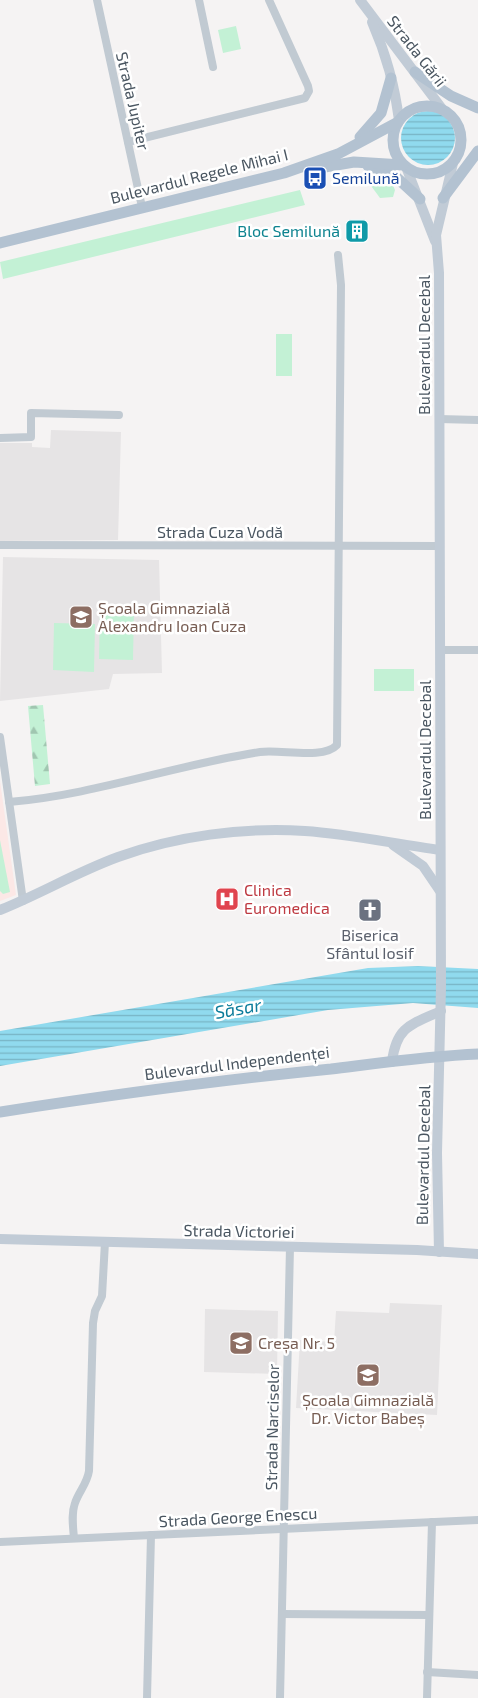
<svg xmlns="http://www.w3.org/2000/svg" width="478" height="1698" font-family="'Exo 2',sans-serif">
<defs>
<pattern id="forest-firs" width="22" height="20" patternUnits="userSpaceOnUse" patternTransform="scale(1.25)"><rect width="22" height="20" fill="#c3f1d5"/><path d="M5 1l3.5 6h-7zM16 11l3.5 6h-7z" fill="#a0c6b0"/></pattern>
<pattern id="water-rules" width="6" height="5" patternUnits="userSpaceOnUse" patternTransform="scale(1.25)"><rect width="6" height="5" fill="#90daee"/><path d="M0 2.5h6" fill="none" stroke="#78b4c4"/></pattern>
</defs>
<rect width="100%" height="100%" fill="#f5f3f3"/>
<!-- education -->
<g fill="#e6e4e5">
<polygon points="51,430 121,432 118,540 0,541 0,443 32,443 32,447 50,448"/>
<polygon points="3,557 159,560 162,673 113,674 109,689 0,701"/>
<polygon points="390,1303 442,1305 437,1415 296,1408 300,1340 334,1342 336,1311 389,1313"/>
<polygon points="205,1309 278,1311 277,1374 204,1372"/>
</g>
<!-- medical -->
<polygon fill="#fce8e6" points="0,781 16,895 0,901"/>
<!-- green -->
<g fill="#c3f1d5">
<polygon points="236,26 241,49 223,53 218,30"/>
<polygon points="366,179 386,180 392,183 395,190 393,197 380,198"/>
<polygon points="300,190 305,205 3,279 0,262"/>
<rect x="276" y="334" width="16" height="42"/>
<polygon points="100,607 134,608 133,660 99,659"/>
<polygon points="54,623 95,624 94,672 53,670"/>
<rect x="374" y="669" width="40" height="22"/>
<polygon points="0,840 10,892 3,894 0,891"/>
</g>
<!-- forest -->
<polygon fill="url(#forest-firs)" points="43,705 50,784 35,786 28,706"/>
<!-- water -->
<g fill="url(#water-rules)">
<circle cx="428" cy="138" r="27"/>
<polygon points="418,966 478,969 478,1008 413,1003 328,1010 0,1066 0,1031 368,968"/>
</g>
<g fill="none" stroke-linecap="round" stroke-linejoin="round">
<!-- street -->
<g stroke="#c1cad2" stroke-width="8">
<polyline points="97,0 142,207"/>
<polyline points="199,0 213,67"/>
<polyline points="128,142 305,98 309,91 308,86 269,0"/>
<polyline points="439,419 478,420"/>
<polyline points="0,438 31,437 31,413 119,415"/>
<polyline points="0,545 440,546"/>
<polyline points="440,650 478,650"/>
<polyline points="0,737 23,901"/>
<path d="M9,802C94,795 175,765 260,752C281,749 323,760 337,745L341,285L338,255"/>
<path d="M74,1538C73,1526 71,1514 75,1503C79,1491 87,1484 89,1471L93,1323L95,1311L102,1296L105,1242"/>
<polyline points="0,1542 478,1520"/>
<polyline points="282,1614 429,1615"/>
<polyline points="427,1672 478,1675"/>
<polyline points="147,1698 151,1535"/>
<polyline points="280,1698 290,1247"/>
<polyline points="427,1698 432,1522"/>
</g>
<!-- secondary -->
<g stroke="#c1cbd6" stroke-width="10">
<polyline points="360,0 443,110"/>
<path d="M372,22C386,54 395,86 399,120"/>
<polyline points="406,167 435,241"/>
<polyline points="393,845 423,866 440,891"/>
<path d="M0,910C40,894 77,872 118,857C176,836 243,827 305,831C350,834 395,844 440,850"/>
<path d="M392,1062C396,1027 411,1024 441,1011"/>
<polyline points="0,1239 417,1250 478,1254"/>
<polyline points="439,1252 437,1153 441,987 439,273 436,235 453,163"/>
</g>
<!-- primary -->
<g stroke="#b3c2d1" stroke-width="11">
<polyline points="415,72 451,96 478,108"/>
<circle cx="427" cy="140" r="34"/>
<polyline points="360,137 381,113 391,78"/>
<polyline points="368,166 395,176 420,199"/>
<polyline points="313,169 354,162 403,165"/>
<polyline points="443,198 478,151"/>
<polyline points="0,243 284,173 338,154 398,122"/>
<path d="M0,1112C110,1095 220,1080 331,1069C380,1063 429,1056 478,1054"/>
</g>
</g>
<!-- icons -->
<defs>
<g id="bus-square" transform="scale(1.25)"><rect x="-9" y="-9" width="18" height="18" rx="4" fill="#1a4fb4" stroke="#fff"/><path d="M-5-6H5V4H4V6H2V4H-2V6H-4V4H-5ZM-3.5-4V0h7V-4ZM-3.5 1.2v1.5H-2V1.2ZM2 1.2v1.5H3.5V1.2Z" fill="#fff"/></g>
<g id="building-square" transform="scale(1.25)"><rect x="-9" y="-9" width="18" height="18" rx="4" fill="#0f9aa8" stroke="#fff"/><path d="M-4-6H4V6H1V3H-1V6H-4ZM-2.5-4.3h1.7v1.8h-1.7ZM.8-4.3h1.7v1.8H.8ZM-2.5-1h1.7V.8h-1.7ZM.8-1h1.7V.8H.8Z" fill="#fff"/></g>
<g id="school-square" transform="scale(1.25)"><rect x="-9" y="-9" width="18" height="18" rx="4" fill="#8d6e63" stroke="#fff"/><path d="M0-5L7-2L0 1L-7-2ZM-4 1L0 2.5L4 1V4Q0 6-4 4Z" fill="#fff"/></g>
<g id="hospital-square" transform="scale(1.25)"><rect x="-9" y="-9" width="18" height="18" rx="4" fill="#e0444e" stroke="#fff"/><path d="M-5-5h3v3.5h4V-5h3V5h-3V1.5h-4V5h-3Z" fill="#fff"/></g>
<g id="church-square" transform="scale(1.25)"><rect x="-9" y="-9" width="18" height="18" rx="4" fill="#6b7280" stroke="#fff"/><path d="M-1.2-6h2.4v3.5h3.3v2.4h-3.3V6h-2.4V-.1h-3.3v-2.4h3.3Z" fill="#fff"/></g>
</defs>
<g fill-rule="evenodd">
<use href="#bus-square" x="315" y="178"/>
<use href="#building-square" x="357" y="231"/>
<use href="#school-square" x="81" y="617"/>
<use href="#hospital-square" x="227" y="899"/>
<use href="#church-square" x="370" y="910"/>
<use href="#school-square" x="241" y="1343"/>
<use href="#school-square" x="368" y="1375"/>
</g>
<g text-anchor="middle" stroke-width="5" stroke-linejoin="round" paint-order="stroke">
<!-- street labels -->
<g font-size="16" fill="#4a5661" stroke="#fff">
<text transform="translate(417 51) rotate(52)" y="6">Strada Gării</text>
<text transform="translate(133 101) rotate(77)" y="6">Strada Jupiter</text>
<text transform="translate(199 176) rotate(-14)" y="6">Bulevardul Regele Mihai I</text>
<text transform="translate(424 345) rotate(-90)" y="6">Bulevardul Decebal</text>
<text x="220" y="538">Strada Cuza Vodă</text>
<text transform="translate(425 750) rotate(-90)" y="6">Bulevardul Decebal</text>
<text transform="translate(237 1063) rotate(-7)" y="6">Bulevardul Independenței</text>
<text transform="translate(423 1155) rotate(-89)" y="6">Bulevardul Decebal</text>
<text transform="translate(239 1231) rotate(1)" y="6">Strada Victoriei</text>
<text transform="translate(272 1427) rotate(-89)" y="6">Strada Narciselor</text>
<text transform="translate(238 1517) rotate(-3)" y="6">Strada George Enescu</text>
</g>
<!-- transit labels -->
<g font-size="16" fill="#164399" stroke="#fff" text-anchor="start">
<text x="332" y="184">Semilună</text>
</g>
<!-- culture labels -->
<g font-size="16" fill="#0d838f" stroke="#fff" text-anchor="end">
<text x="340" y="237">Bloc Semilună</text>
</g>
<!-- education labels -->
<g font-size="16" fill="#785e54" stroke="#fff" text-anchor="start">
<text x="98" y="614">Școala Gimnazială<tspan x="98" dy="18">Alexandru Ioan Cuza</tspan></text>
<text x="258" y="1349">Creșa Nr. 5</text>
<text x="368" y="1406" text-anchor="middle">Școala Gimnazială<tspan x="368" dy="18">Dr. Victor Babeș</tspan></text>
</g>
<!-- health labels -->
<g font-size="16" fill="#be3a42" stroke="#fff" text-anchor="start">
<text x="244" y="896">Clinica<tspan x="244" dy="18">Euromedica</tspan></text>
</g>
<!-- worship labels -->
<g font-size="16" fill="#5b616d" stroke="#fff">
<text x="370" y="941">Biserica<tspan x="370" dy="18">Sfântul Iosif</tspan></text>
</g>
<!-- water labels -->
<g font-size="18" font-style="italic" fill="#0c7c9b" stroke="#fff">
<text transform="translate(238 1009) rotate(-10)" y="6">Săsar</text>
</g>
</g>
</svg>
